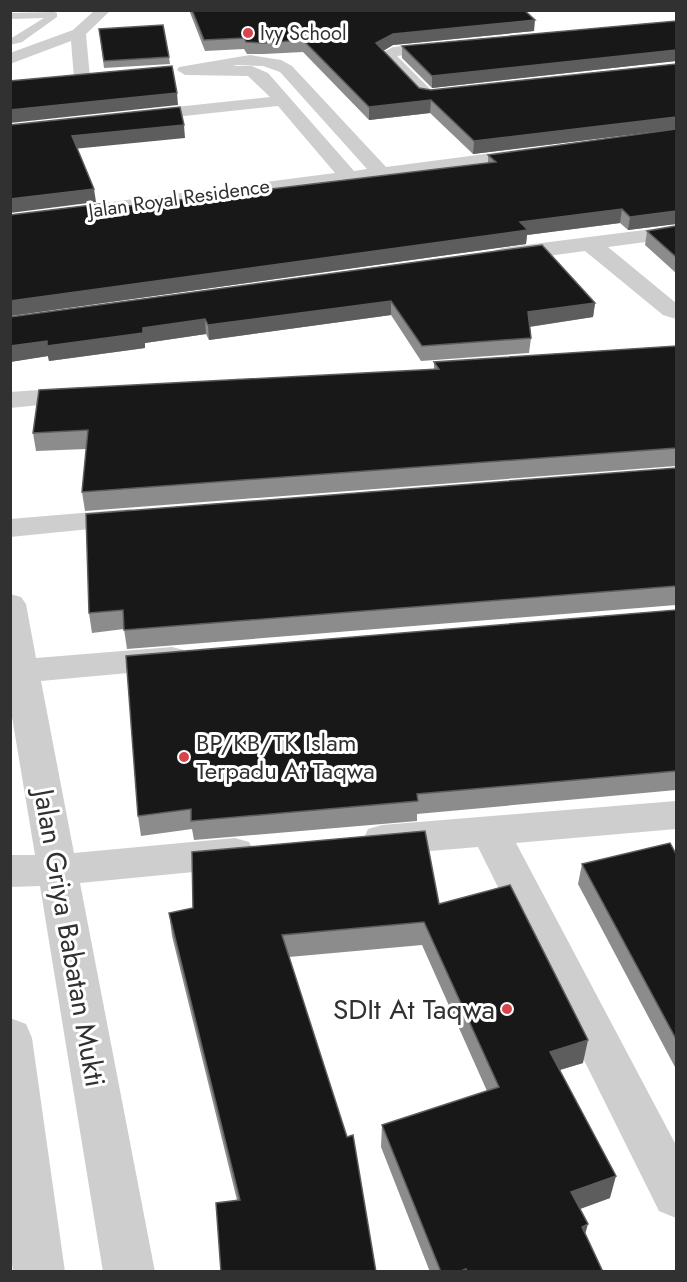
<svg xmlns="http://www.w3.org/2000/svg" width="687" height="1282" font-family="Jost,sans-serif">
<rect width="100%" height="100%" fill="#fff"/>
<g fill="none" stroke-linecap="round" stroke-linejoin="round">
<!-- lane -->
<polygon fill="#cecece" fill-rule="evenodd" points="54,12 57,13 57,17 22,42 10,45 10,39 44,18 10,19 10,13"/>
<!-- street -->
<g fill="#cecece" fill-rule="evenodd">
<polygon points="95,10 111,10 86,34 90,78 88,82 76,82 74,78 71,41 10,64 10,53 73,30"/>
<polygon points="447,42 455,47 453,50 397,56 430,89 460,88 469,93 466,97 420,98 378,55 393,47"/>
<path d="M250,55L281,60L292,66L386,167L532,148L541,154L532,160L10,227V215L335,173L278,106L138,121L129,116L138,111L270,97L248,76L185,75L177,70L179,67ZM237,65L263,66L280,72L367,169L354,171L268,73L252,66H233Z"/>
<polygon points="676,226 676,238 608,247 676,303 676,319 663,315 585,251 503,262 495,260 492,255 495,250 503,248"/>
<polygon points="82,387 91,390 95,395 91,400 10,408 10,392"/>
<polygon points="130,509 140,512 145,518 140,524 10,537 10,519"/>
<polygon points="10,594 21,597 26,604 36,658 172,647 184,650 189,658 184,666 172,669 41,681 74,853 235,838 249,842 255,853 249,864 235,868 80,883 155,1272 103,1272 40,886 10,887 10,855 35,855 10,705"/>
<polygon points="676,801 676,829 516,843 676,1145 676,1218 659,1211 478,847 382,855 368,851 363,840 368,829 382,825"/>
<polygon points="10,1018 26,1024 32,1038 65,1272 13,1272 10,1246"/>
</g>
</g>
<!-- wall -->
<g fill="#8c8c8c">
<polygon points="189,10 524,10 534,31 393,45 383,51 419,88 431,90 676,64 676,224 628,230 620,223 527,235 526,244 10,316 10,215 103,209 488,163 488,155 676,129 473,154 430,113 369,120 303,52 264,54 247,54 244,49 205,51"/>
<polygon points="676,21 676,61 432,88 402,58 402,46"/>
<polygon points="99,29 169,57 170,64 104,68"/>
<polygon points="676,226 676,273 645,245 647,231"/>
<polygon points="542,245 595,303 593,317 530,327 531,338 529,353 421,361 391,315 209,340 206,334 145,343 145,348 49,361 48,356 10,362 10,317"/>
<polygon points="676,346 676,466 85,511 82,492 86,449 36,451 33,433 434,369 434,362"/>
<polygon points="676,468 676,605 127,649 124,629 92,633 89,613"/>
<polygon points="676,610 676,790 417,814 417,821 194,840 192,829 141,836 138,816"/>
<polygon points="676,854 676,1069 578,884 582,864"/>
<polygon points="439,904 583,1063 560,1070 610,1198 580,1209 585,1234 603,1272 430,1272 381,1147 382,1125 487,1091 422,945 289,957 376,1272 237,1200 172,936 169,913"/>
</g>
<!-- shaded-wall -->
<g fill="#5d5d5d">
<polygon points="535,20 534,31 393,45 376,55 376,43 393,34"/>
<polygon points="676,50 676,61 432,88 432,76"/>
<polygon points="177,93 178,105 10,123 10,110"/>
<polygon points="431,100 430,113 369,120 369,107"/>
<polygon points="676,117 676,129 473,154 474,141"/>
<polygon points="184,125 185,138 73,149 72,136"/>
<polygon points="94,189 96,202 10,213 10,199"/>
<polygon points="622,209 620,223 527,235 526,244 10,316 10,301 520,222"/>
<polygon points="676,211 676,224 628,230 630,217"/>
<polygon points="391,301 391,315 209,340 208,325"/>
<polygon points="595,303 593,317 527,327 528,312"/>
<polygon points="205,319 206,334 145,343 145,348 49,361 48,356 10,362 10,346"/>
<polygon points="588,1040 583,1063 546,1074 550,1052"/>
<polygon points="616,1176 610,1198 566,1214 571,1192"/>
<polygon points="588,1224 582,1245 582,1227"/>
</g>
<!-- building -->
<g fill="#181818" stroke="#5d5d5d" stroke-width="1.5">
<polygon points="192,10 524,10 535,20 393,34 376,43 419,88 431,90 676,64 676,117 474,141 431,100 369,107 303,40 264,43 246,42 244,38 204,40"/>
<polygon points="676,21 676,50 432,76 402,46"/>
<polygon points="163,25 169,57 104,61 99,29"/>
<polygon points="172,66 177,93 10,110 10,81"/>
<polygon points="180,107 184,125 72,136 94,189 10,199 10,125"/>
<polygon points="676,129 676,211 630,217 622,209 520,222 528,230 10,301 10,215 100,204 103,209 496,162 488,155"/>
<polygon points="676,226 676,257 647,231"/>
<polygon points="542,245 595,303 528,312 531,338 422,346 391,301 208,325 205,319 143,328 143,333 47,346 47,341 10,346 10,317"/>
<polygon points="676,346 676,448 82,492 88,430 33,433 39,390 439,369 434,362"/>
<polygon points="676,468 676,586 124,630 123,610 89,613 86,514"/>
<polygon points="676,610 676,771 417,794 418,801 191,821 191,809 138,816 126,656"/>
<polygon points="425,831 439,904 510,885 588,1040 550,1052 616,1176 571,1192 588,1224 582,1227 603,1272 467,1272 466,1269 458,1272 441,1272 382,1125 499,1087 424,922 282,935 347,1137 353,1135 376,1272 221,1272 216,1203 240,1200 169,913 193,908 192,852"/>
<polygon points="670,843 676,854 676,1039 582,864"/>
</g>
<!-- markers -->
<g fill="#d8444c" stroke="#fff" stroke-width="2">
<circle cx="248" cy="33" r="6"/>
<circle cx="184" cy="757" r="6"/>
<circle cx="507" cy="1009" r="6"/>
</g>
<g text-anchor="middle" stroke-width="6" stroke-linejoin="round" paint-order="stroke">
<!-- far-poi labels -->
<g font-size="20" fill="#313131" stroke="#fff" text-anchor="start">
<text x="260" y="40">Ivy School</text>
</g>
<!-- far-street labels -->
<g font-size="20" fill="#313131" stroke="#fff">
<text transform="translate(179 198) rotate(-8)" y="7">Jalan Royal Residence</text>
</g>
<!-- poi labels -->
<g font-size="24" fill="#313131" stroke="#fff" text-anchor="start">
<text x="196" y="751">BP/KB/TK Islam<tspan x="196" dy="28">Terpadu At Taqwa</tspan></text>
</g>
<!-- near-street labels -->
<g font-size="28" fill="#313131" stroke="#fff">
<text transform="translate(70 938) rotate(80)" y="10">Jalan Griya Babatan Mukti</text>
</g>
<!-- near-poi labels -->
<g font-size="28" fill="#313131" stroke="#fff" text-anchor="end">
<text x="495" y="1019">SDIt At Taqwa</text>
</g>
</g>
<!-- border -->
<rect width="687" height="1282" fill="none" stroke="#313131" stroke-width="24"/>
</svg>
